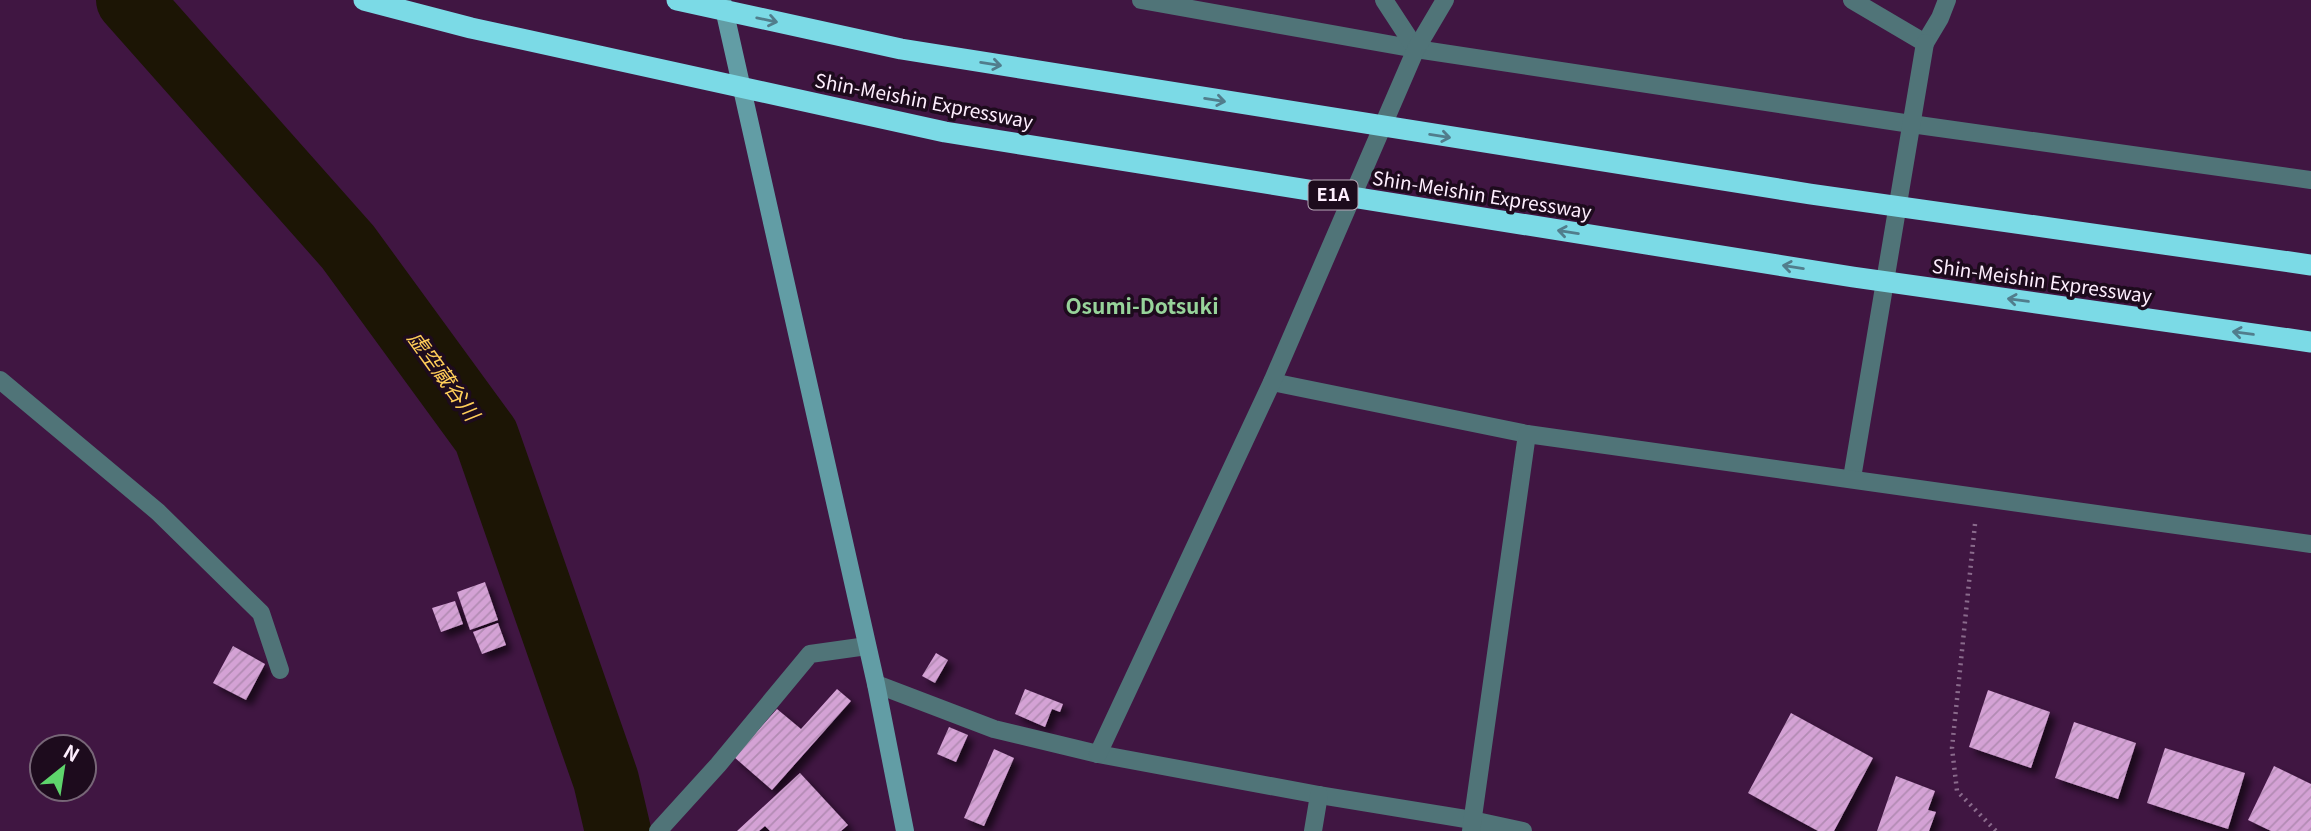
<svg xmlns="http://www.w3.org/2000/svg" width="2311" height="831" font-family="Georgia,'Noto Sans JP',serif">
<defs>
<pattern id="building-hatch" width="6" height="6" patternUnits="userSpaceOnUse" patternTransform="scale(1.75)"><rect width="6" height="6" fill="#d4a2d5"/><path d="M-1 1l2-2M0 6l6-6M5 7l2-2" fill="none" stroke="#b28bb3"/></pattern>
<filter id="shadow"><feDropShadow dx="6" dy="6" stdDeviation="3.5" flood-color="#0009"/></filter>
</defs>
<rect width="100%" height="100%" fill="#401642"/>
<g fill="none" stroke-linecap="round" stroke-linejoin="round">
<!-- river -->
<polyline stroke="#1c1505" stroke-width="66" points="129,0 348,247 486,436 606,780 618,831"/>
</g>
<!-- building -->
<g fill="url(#building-hatch)" filter="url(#shadow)">
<polygon points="485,582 498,620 470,630 457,592"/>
<polygon points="455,601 463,624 441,632 432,608"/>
<polygon points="498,623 506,645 482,654 473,632"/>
<polygon points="233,646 265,664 246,700 213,683"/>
<polygon points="936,653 948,660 935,683 922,676"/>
<polygon points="837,689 851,701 772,790 734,757 777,709 801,729"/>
<polygon points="1025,689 1063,704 1060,712 1052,709 1045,727 1015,714"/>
<polygon points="1988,690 2050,712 2031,768 1969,747"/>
<polygon points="1791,713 1873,758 1834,831 1818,831 1748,793"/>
<polygon points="2074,722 2136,743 2118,799 2055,778"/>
<polygon points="949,727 968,735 956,762 937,754"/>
<polygon points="2165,748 2245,773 2228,829 2147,803"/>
<polygon points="994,749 1014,758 984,826 964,818"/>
<polygon points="2274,766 2311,784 2311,831 2271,831 2248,820"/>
<polygon points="800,773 848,825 841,831 770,831 765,826 759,831 737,831"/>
<polygon points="1896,776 1935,791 1928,810 1936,812 1929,831 1877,831"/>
</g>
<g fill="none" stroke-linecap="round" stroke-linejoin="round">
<!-- path -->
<polyline stroke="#8a6b8c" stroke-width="4.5" stroke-dasharray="2 5" stroke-linecap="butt" points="1975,524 1952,748 1957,791 1996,831"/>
<!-- street -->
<g stroke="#507478" stroke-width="18">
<polyline points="1141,0 1416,49 1911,124 2311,180"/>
<polyline points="1384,0 1416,49"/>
<polyline points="1852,0 1925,43 1940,18 1947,0"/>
<polyline points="0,380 158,512 261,613 280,670"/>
<polyline points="1272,382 1527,434"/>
<polyline points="1852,478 1925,43"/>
<polyline points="876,684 994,729 1098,754 1319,795 1472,820 1523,831"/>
<polyline points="1098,754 1272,382 1416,49 1445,0"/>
<polyline points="658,831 718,765 810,654 867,646"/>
<polyline points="1313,831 1319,795"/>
<path d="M1471,831L1527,434C1789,469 2049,509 2311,544"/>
</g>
<!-- secondary -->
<polyline stroke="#629da5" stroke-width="18" points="722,0 876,684 905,831"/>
<!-- highway -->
<g stroke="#7bdae6" stroke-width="21">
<polyline points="364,0 471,28 945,132 1853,277 2311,342"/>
<polyline points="677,0 901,49 1810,194 2311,265"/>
</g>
</g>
<!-- one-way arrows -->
<defs><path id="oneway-shaft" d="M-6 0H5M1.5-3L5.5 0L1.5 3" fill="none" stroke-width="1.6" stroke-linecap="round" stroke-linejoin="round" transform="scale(1.75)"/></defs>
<g stroke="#517d8c">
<use href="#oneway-shaft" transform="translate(767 20) rotate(12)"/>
<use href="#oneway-shaft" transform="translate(991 64) rotate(9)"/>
<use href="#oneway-shaft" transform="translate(1215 100) rotate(9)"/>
<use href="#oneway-shaft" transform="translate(1440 136) rotate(9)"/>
<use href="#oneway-shaft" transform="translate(1568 232) rotate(-171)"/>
<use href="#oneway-shaft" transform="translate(1793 267) rotate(-171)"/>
<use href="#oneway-shaft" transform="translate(2018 300) rotate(-172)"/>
<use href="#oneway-shaft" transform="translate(2243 333) rotate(-172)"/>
</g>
<g text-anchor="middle" stroke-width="7" stroke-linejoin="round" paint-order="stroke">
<!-- shield labels -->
<rect fill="#1d0b1d" stroke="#baaaba" stroke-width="2" x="1308.5" y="180.5" width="49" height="29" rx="5"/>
<g font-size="18" font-weight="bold" fill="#feeefe">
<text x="1333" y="201">E1A</text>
</g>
<!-- street labels -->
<g font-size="19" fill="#feeefe" stroke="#1d0b1d">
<text transform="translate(924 101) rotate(11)" y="7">Shin-Meishin Expressway</text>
<text transform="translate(1482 195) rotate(9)" y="7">Shin-Meishin Expressway</text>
<text transform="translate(2042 281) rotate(8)" y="7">Shin-Meishin Expressway</text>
</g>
<!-- neighbourhood labels -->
<g font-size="21" font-weight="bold" fill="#97d39a" stroke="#1d0b1d">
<text x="1142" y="314">Osumi-Dotsuki</text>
</g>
<!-- water labels -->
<g font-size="21" font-style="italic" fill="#ffce59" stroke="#1d0b1d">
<text transform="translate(443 376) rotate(54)" y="7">虚空蔵谷川</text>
</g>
</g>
<!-- north arrow -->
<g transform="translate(63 768) rotate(30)"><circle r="33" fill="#1d0b1d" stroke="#776677" stroke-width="2"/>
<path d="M0-5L12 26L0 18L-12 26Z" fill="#5ed56c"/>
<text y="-10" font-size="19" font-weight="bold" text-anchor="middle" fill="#feeefe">N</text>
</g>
</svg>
